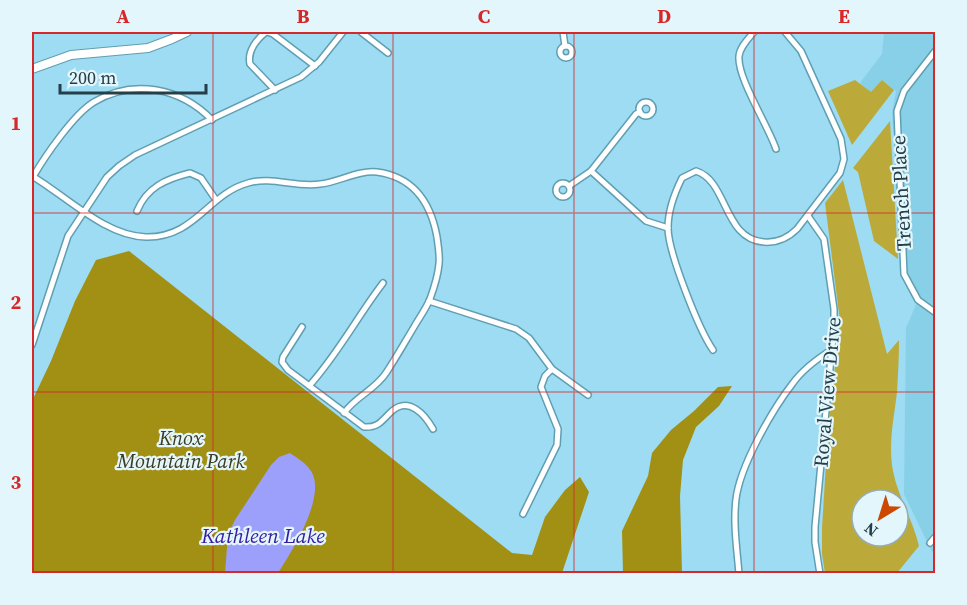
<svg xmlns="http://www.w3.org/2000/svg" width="967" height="605" font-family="'Source Serif 4',serif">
<rect width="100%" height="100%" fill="#9ddcf2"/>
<!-- built -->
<polygon fill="#87d0e8" points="884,32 935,32 936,547 932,552 904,494 906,328 918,300 904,274 892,113 896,91 882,80 871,93 860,83 882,54"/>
<!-- green -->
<g fill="#bbaa39" fill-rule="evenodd">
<polygon points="855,80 871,92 882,80 894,90 852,145 828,91"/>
<polygon points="890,121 898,259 874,241 858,172 853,168"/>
<path d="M843,180L887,354L899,340C899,357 898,375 897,392C894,418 888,444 893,471C898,497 913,520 919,546L897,573H825L822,554V528L828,430L840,321L825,203ZM862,500H898V536H862Z"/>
</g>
<!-- forest -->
<g fill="#a19013">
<polygon points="129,251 512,553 532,555 545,517 565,490 580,477 589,492 562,573 32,573 32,401 51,361 75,301 96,260"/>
<polygon points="732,386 719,406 696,427 683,460 680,496 682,573 623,573 622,531 648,476 652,453 671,430 694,411 718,387"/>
</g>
<!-- water -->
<path fill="#9ca0fb" d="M290,453C297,458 306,463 311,471C327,496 292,551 278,573H225L228,534L235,520L271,465L279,457Z"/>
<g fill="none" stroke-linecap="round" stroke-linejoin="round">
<!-- minor casing -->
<g stroke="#609eb2" stroke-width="8">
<g id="minor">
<path d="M266,32C257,39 247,51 250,64L275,90"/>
<polyline points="267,32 273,34 315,66"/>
<polyline points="361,32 388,53"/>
<polyline points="563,32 565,46"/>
<path d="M754,32C748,39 740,47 739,56C737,78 768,125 776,149"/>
<circle cx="566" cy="52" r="6"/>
<polyline points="936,50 904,91 897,111 904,274 918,300 936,313"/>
<circle cx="646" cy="109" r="7"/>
<polyline points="591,171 646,221 668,228"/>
<path d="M32,176C66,196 105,236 146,237C195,238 208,194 248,183C272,176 296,188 320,184C339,182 358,170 377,172C414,177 431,204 437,237C438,245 440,255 439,264C438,275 434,288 430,299C426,309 419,318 414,327C405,342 396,358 386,373C375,390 356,396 344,413"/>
<path d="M33,177C45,156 74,114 94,102C134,78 181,88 212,120"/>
<circle cx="563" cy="190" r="7"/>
<polyline points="569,186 591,171 636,114 640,112"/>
<path d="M137,211C147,187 166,179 190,173L201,178L216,200"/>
<polyline points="808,216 824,239 834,309 834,326 815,527 815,542 820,574"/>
<polyline points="429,301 516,329 529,338 552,369 588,395"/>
<path d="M302,327L283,357L282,362L288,370L364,427C379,428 382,420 392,411C409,396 425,415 433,429"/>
<polyline points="32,345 68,236 107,177 119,166 135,155 301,77 319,62 343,32"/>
<path d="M713,350C699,330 668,252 668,228C668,212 675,192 682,178L696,171C728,181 723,239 764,242C777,243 788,238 797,229L840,173L844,159L841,139L801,51L785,32"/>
<path d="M309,386C338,354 357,317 383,283"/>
<polyline points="523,514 557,445 558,429 541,387 545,376 552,369"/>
<polyline points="930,543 936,536"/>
<path d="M739,574C737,549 733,524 736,499C740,466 772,410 793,383C803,369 817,359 831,350"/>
</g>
</g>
<!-- secondary casing -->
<g stroke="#609eb2" stroke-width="10">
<polyline id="secondary" points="32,69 71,55 148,48 172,39 187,32"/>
</g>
<!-- minor -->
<use href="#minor" stroke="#fff" stroke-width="5"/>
<!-- secondary -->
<use href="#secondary" stroke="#fff" stroke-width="8"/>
</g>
<!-- grid -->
<path fill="none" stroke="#d62828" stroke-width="1.5" stroke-opacity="0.55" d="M213,32V574M393,32V574M574,32V574M754,32V574M32,213H936M32,392H936"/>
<g text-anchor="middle" stroke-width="4.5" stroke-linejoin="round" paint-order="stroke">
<!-- street labels -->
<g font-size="20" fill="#253f48" stroke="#e3f6fc">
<text transform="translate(901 193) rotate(-93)" y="7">Trench Place</text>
<text transform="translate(827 392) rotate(-85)" y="7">Royal View Drive</text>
</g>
<!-- park labels -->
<g font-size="20" font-style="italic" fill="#3d3a22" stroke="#e3f6fc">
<text x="181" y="445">Knox<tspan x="181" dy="23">Mountain Park</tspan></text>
</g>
<!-- water labels -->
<g font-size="21" font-style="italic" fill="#371ca0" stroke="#e3f6fc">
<text x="263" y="543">Kathleen Lake</text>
</g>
</g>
<!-- border -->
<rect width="967" height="605" fill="none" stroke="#e3f6fc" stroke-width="66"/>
<!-- north arrow -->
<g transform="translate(880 518) rotate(218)"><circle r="28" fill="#e3f6fc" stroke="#97adb4" stroke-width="1.5"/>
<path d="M0-4.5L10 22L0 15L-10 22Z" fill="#cd4800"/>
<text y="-9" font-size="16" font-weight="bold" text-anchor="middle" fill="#253f48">N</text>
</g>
<!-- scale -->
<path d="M60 84v9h146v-9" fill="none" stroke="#253f48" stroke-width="3"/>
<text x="69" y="84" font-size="18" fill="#253f48" stroke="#e3f6fc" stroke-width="4.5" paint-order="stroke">200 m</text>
<rect x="33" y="33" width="901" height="539" fill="none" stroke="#d62828" stroke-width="2"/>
<g font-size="20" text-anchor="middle" font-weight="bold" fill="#d62828">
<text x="123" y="23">A</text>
<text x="303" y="23">B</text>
<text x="484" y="23">C</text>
<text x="664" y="23">D</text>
<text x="844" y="23">E</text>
<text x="16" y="130">1</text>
<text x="16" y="309">2</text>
<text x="16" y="489">3</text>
</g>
</svg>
